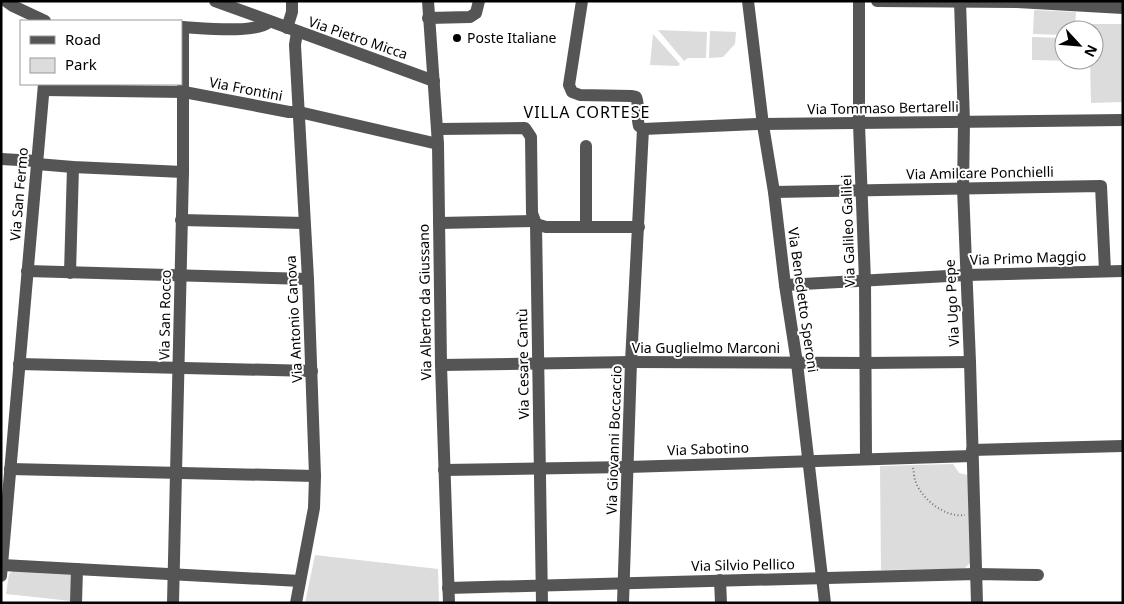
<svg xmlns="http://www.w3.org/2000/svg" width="1124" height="604" font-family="'Noto Sans',sans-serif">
<rect width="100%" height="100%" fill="#fff"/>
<!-- green -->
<g fill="#dcdcdc">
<polygon points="1034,10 1076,12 1075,30 1064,30 1064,35 1033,34"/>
<polygon points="1090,24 1123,24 1123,102 1091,103 1090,60 1094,60 1094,30 1090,30"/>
<polygon points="658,30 707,32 706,58 688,58 684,61"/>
<polygon points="710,31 736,32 735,44 723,57 709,58"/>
<polygon points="653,34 680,64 678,66 650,65"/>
<polygon points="1032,37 1064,38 1064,60 1074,61 1032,60"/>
<polygon points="953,464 959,473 968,475 970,563 964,569 881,570 880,466"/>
<polygon points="315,555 438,569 439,603 305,603"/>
<polygon points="13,571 69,573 73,577 71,601 6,594 9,574"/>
</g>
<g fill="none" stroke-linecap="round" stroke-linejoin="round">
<!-- path -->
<path stroke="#777" stroke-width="2" stroke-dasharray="1 2.5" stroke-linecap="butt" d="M913,468C914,472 914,477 915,480C921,499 945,518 965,515"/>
<!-- minor -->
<g stroke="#555" stroke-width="12">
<polyline points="6,1 13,6 45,21"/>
<polyline points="215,1 434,81"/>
<polyline points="428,1 438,144 441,365 449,603"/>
<path d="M582,1L569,85L572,92L580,95L631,96L636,97C640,106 636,117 639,126L643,129"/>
<polyline points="748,1 763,125 774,192 785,285 797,363 825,603"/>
<polyline points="859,1 859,124 865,281 866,459"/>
<polyline points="877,1 1017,2 1123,8"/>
<polyline points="960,1 964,122 963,188 970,362 977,603"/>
<polyline points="428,18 470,17 476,13 479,1"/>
<path d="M181,27C202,28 254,34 269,22"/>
<polyline points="287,28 292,12 292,1"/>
<polyline points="44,90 184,92 289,112 299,112 438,144"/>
<polyline points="438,129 525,128 531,137 532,213 536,224 542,603"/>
<polyline points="643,129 757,124 1123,120"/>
<polyline points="586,146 586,227"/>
<polyline points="1,159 37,161"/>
<polyline points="37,164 73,167 183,172"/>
<polyline points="774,192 1101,186 1105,271"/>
<polyline points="181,220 304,223"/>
<polyline points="439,223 534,221"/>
<polyline points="536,224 546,227 639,227"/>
<polyline points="27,271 308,279"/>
<polyline points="70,273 73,167"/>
<polyline points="785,285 966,275 1123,271"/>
<polyline points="19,364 312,371"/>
<polyline points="441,365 631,362 866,363 970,362"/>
<polyline points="972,450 1123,446"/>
<polyline points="10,469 315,476"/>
<polyline points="444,470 628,467 972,456"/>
<polyline points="2,565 300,581"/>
<polyline points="1,576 44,84"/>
<polyline points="720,580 721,603"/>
<polyline points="448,588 976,574 1038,575"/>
<polyline points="76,603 77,569"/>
<polyline points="173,603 183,172 183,27"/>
<polyline points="296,603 314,508 315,476 308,279 295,45 297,32"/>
<polyline points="623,603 631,362 643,129"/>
</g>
</g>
<!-- markers -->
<circle fill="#000" stroke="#fff" stroke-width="2" cx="457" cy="38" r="5"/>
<g text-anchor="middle" stroke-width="4" stroke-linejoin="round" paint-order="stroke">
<!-- street labels -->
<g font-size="14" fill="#000" stroke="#fff">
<text transform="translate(358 38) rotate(19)" y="5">Via Pietro Micca</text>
<text transform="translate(246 89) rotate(11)" y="5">Via Frontini</text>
<text transform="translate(883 108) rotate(-1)" y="5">Via Tommaso Bertarelli</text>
<text transform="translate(980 173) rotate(-1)" y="5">Via Amilcare Ponchielli</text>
<text transform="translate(19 194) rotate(-85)" y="5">Via San Fermo</text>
<text transform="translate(848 231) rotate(-92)" y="5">Via Galileo Galilei</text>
<text transform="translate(1028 258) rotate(-2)" y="5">Via Primo Maggio</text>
<text transform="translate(803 300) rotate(82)" y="5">Via Benedetto Speroni</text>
<text transform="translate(425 302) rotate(-91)" y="5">Via Alberto da Giussano</text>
<text transform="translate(952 303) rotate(-93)" y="5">Via Ugo Pepe</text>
<text transform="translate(165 315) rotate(-89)" y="5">Via San Rocco</text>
<text transform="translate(294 319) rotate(-93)" y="5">Via Antonio Canova</text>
<text x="706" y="353">Via Guglielmo Marconi</text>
<text transform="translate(523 364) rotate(-91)" y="5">Via Cesare Cantù</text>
<text transform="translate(614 440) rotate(-88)" y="5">Via Giovanni Boccaccio</text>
<text transform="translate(708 449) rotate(-2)" y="5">Via Sabotino</text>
<text transform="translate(743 565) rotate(-1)" y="5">Via Silvio Pellico</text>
</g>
<!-- poi labels -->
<g font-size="14" fill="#000" stroke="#fff" text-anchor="start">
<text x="467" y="43">Poste Italiane</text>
</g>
<!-- quarter labels -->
<g font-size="16" letter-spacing="1" fill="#000" stroke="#fff">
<text x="587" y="118">VILLA CORTESE</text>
</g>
</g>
<!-- border -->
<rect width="1124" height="604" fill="none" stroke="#000000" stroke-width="5"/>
<!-- legend -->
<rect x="20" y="20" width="162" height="65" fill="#ffffff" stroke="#999999"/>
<rect x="30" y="36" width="25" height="8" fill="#555555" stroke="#999999"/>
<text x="65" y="45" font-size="15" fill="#000000">Road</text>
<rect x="30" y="58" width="25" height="15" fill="#dcdcdc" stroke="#999999"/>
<text x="65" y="70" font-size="15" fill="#000000">Park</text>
<!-- north arrow -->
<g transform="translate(1079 45) rotate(116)"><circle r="24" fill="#ffffff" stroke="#999999"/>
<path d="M0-4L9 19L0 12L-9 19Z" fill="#000000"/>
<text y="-8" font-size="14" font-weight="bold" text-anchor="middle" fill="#000000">N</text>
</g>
</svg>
